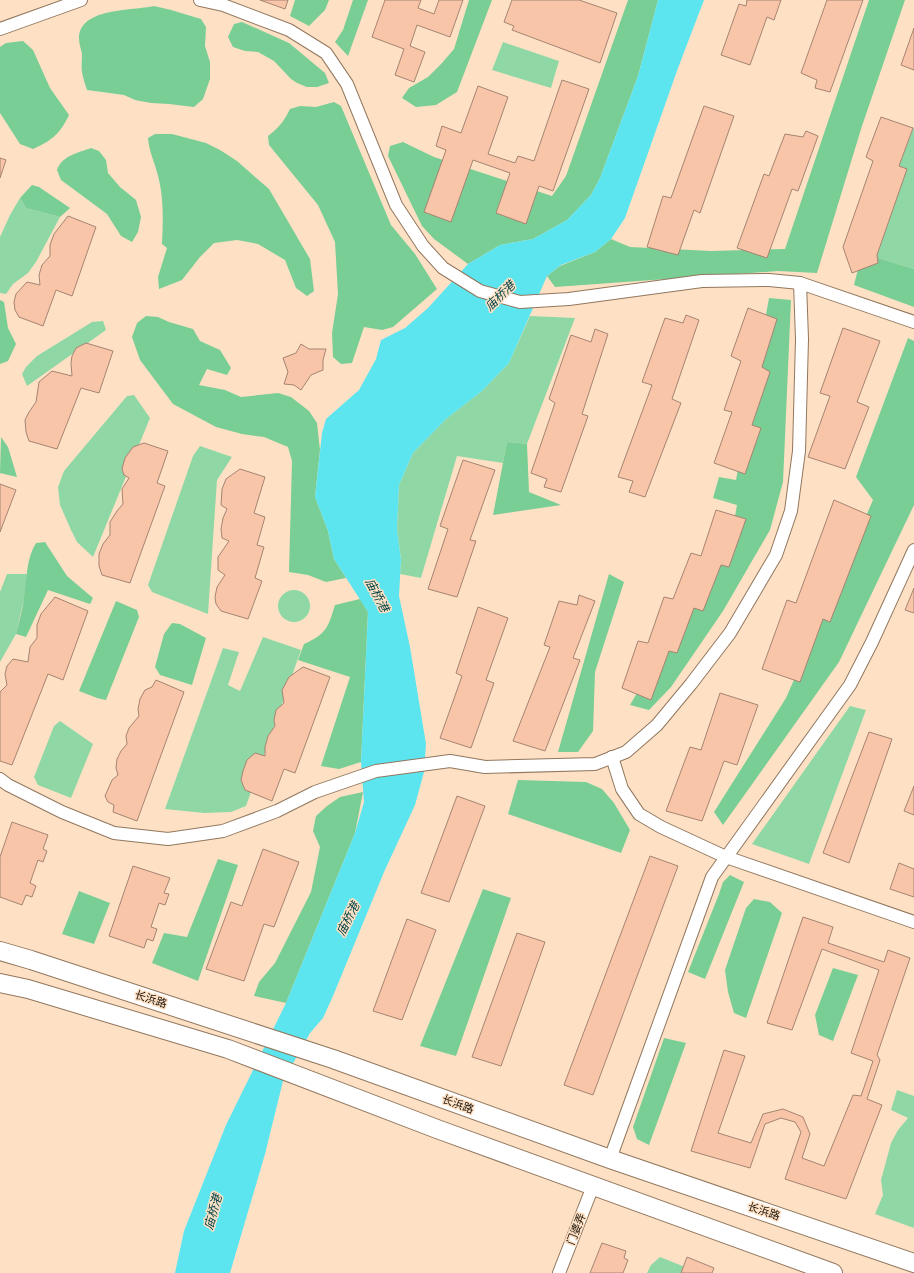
<svg xmlns="http://www.w3.org/2000/svg" width="914" height="1273" font-family="Bitter,'Noto Sans SC',serif">
<rect width="100%" height="100%" fill="#fee1c5"/>
<!-- green -->
<g fill="#8fd8a5">
<polygon points="503,42 559,61 551,88 492,70"/>
<polygon points="914,127 914,269 862,253"/>
<polygon points="20,198 26,208 60,217 36,262 28,273 13,284 6,294 0,293 0,237 10,215"/>
<polygon points="530,316 575,318 527,444 507,442 503,463 457,456 421,578 400,574 401,560 397,529 399,485 413,453 446,419 482,391 509,363"/>
<polygon points="103,321 106,330 27,386 22,374 26,367 37,356 92,322"/>
<polygon points="134,395 150,418 93,557 77,542 71,530 60,505 58,487 64,471 127,396"/>
<polygon points="200,446 232,457 217,480 208,614 152,592 148,585 193,456"/>
<polygon points="7,574 27,574 24,599 16,634 0,662 0,592"/>
<circle cx="294" cy="606" r="16"/>
<polygon points="263,637 301,650 246,806 231,812 204,813 165,809 223,648 239,652 228,685 240,691"/>
<polygon points="850,706 866,710 809,864 752,844"/>
<polygon points="60,721 93,744 71,798 38,785 34,777 54,726"/>
<polygon points="897,1090 914,1096 914,1228 875,1214 883,1195 881,1180 891,1143 898,1130 908,1118 891,1110"/>
<polygon points="660,1257 700,1273 647,1273 651,1265"/>
</g>
<!-- forest -->
<g fill="#78ce94">
<polygon points="295,0 329,0 325,10 309,26 290,16"/>
<polygon points="353,0 368,0 348,56 335,42 343,30"/>
<polygon points="469,0 492,0 457,92 436,105 416,107 402,98 409,88 428,77 442,63 454,49"/>
<polygon points="628,0 658,0 638,76 600,178 591,195 567,220 533,239 500,245 468,264 434,239 422,226 388,156 390,146 403,142 434,157 552,196 566,176"/>
<polygon points="869,0 905,0 862,126 817,273 778,271 555,287 547,276 560,266 595,252 611,239 630,247 711,251 785,249"/>
<path d="M154,6L171,10L201,19L206,27L205,46L210,62V79L203,99L194,107L169,104L151,103L135,100L124,95L87,90C85,84 83,78 82,72C81,67 82,60 82,54C81,49 79,44 79,39C79,7 133,11 154,6Z"/>
<polygon points="242,22 289,43 325,73 329,83 317,87 307,87 297,83 291,79 274,61 258,52 245,51 233,47 228,37 234,24"/>
<path d="M23,41L33,50L50,88L69,115C60,134 51,141 33,149L20,144L0,113V47L6,43Z"/>
<path d="M334,102L341,106L391,225L415,254L437,289L393,327L382,330L364,327L352,363L341,364L333,357L332,333L338,294L335,242L318,205L269,145L268,136C279,128 284,121 290,109L300,106L316,107Z"/>
<path d="M155,134H172L206,143L220,150L237,161L269,189L310,259L314,291L307,296L296,288L285,260L258,244L237,240L214,243L200,257L182,280L159,289L158,277L167,248L162,244C163,222 164,198 158,176C155,163 149,152 148,138Z"/>
<path d="M91,148L99,151L106,160L108,173L120,187L136,200L141,217L138,232L132,242L121,236L107,214L61,180L57,170C62,156 77,153 91,148Z"/>
<polygon points="32,185 39,187 70,208 60,217 26,208 20,198"/>
<polygon points="862,253 914,269 914,307 854,285"/>
<polygon points="769,298 791,300 783,482 770,530 723,611 671,687 649,710 630,705 733,527 737,505 713,498 719,477 736,480"/>
<polygon points="0,300 4,302 8,328 16,344 8,361 0,364"/>
<polygon points="146,316 158,317 169,322 193,329 200,341 220,350 231,368 227,375 207,369 199,385 225,390 241,397 278,393 291,397 309,411 317,423 320,450 315,497 328,531 334,559 346,578 326,582 308,575 289,572 292,461 288,447 264,437 242,434 216,427 173,404 140,360 132,337 137,323"/>
<polygon points="908,338 914,341 914,505 839,662 723,825 714,812 786,698 873,500 856,477"/>
<polygon points="1,437 8,447 17,477 0,473"/>
<polygon points="507,442 527,444 529,492 561,505 493,515"/>
<path d="M45,542L67,576L93,598L90,604L48,590L26,637L16,634C19,622 23,609 24,597C27,579 26,559 36,543Z"/>
<polygon points="609,574 624,582 595,672 593,731 578,752 558,752"/>
<path d="M360,599L368,612L361,762L339,769L321,766L350,677L298,660L304,644C327,634 328,627 335,605Z"/>
<polygon points="116,601 137,610 139,617 106,700 97,698 79,691"/>
<polygon points="172,623 180,624 206,638 192,685 160,675 155,667 164,634"/>
<polygon points="518,780 586,782 602,789 614,803 630,830 621,853 508,814"/>
<polygon points="363,792 355,833 286,1003 254,996 259,982 275,963 311,892 320,847 313,831 316,816 327,806 340,797"/>
<polygon points="218,859 238,865 198,981 152,963 164,933 187,937"/>
<polygon points="730,875 744,882 705,979 688,972 719,894 723,882"/>
<polygon points="483,889 511,898 456,1056 420,1046"/>
<polygon points="79,891 110,903 94,944 62,934"/>
<polygon points="754,899 770,902 782,913 746,1018 734,1013 728,992 725,970 746,908"/>
<polygon points="833,968 858,975 833,1041 819,1035 815,1015"/>
<polygon points="664,1038 686,1043 649,1145 637,1139 633,1127"/>
</g>
<!-- water -->
<polygon fill="#5ce5ef" points="658,0 704,0 678,68 625,218 611,239 595,252 561,265 547,276 509,363 482,391 446,419 413,453 399,485 397,529 401,560 399,596 410,647 426,744 424,772 415,805 384,872 333,996 323,1018 310,1033 283,1081 265,1154 230,1273 175,1273 184,1231 226,1125 286,1003 355,833 364,802 361,762 368,612 334,559 328,531 315,497 322,433 326,419 359,390 376,359 381,340 405,328 428,308 468,264 500,245 533,239 567,220 591,195 600,178 638,76"/>
<!-- building -->
<g fill="#f9c5a9" stroke="#a58472">
<polygon points="260,0 288,0 285,9"/>
<polygon points="385,0 421,0 418,8 434,14 439,0 463,0 450,37 417,25 410,46 425,52 414,82 395,75 404,49 372,37"/>
<polygon points="512,0 579,0 617,13 600,63 512,30 514,26 504,22"/>
<polygon points="747,0 781,0 774,20 767,17 750,65 721,55 739,4 746,6"/>
<polygon points="827,0 863,0 830,92 815,88 817,80 801,73"/>
<polygon points="914,28 914,70 901,65"/>
<polygon points="562,80 589,89 553,191 539,186 526,224 496,213 510,173 473,160 451,222 424,212 446,150 436,146 442,126 461,133 478,86 508,97 488,154 515,163 518,156 534,161"/>
<polygon points="704,106 734,116 700,213 694,210 678,255 647,247 663,196 671,198"/>
<polygon points="881,117 913,128 899,166 907,169 877,255 878,263 852,273 843,247 873,161 866,157"/>
<polygon points="806,131 818,136 798,191 792,189 767,258 737,248 764,174 769,176 785,134 803,137"/>
<polygon points="0,158 6,160 0,178"/>
<polygon points="68,216 96,227 72,296 56,290 43,326 19,317 15,310 14,302 16,294 27,282 40,285 39,275 42,265 50,256 50,245 54,234"/>
<polygon points="748,308 777,319 762,367 770,372 752,425 761,428 745,474 714,463 732,412 724,410 741,361 731,356"/>
<polygon points="686,315 699,320 672,399 681,403 645,497 629,492 633,481 618,477 652,385 642,382 665,318 683,323"/>
<polygon points="843,328 880,341 857,402 869,407 845,469 808,457 830,396 820,393"/>
<polygon points="595,329 608,334 582,414 588,416 561,492 544,487 547,479 531,473 555,403 549,399 571,335 591,342"/>
<polygon points="86,343 113,351 99,393 81,388 57,449 29,441 26,432 25,420 29,412 36,402 39,382 52,371 72,376 71,363 72,356 76,348"/>
<polygon points="301,344 309,349 326,349 323,360 323,370 311,375 301,390 294,385 284,384 288,372 283,358 296,353"/>
<polygon points="144,443 168,451 157,483 165,486 130,583 102,575 99,566 99,554 103,544 110,535 110,522 117,511 123,504 122,489 129,478 124,475 122,469 125,458 133,447"/>
<polygon points="463,460 495,470 470,540 476,541 457,597 428,589 448,529 440,526"/>
<polygon points="240,469 265,477 254,513 265,517 257,545 264,547 255,578 262,581 248,619 221,611 216,604 215,597 217,587 225,575 218,570 218,557 229,541 222,538 221,529 223,518 227,509 221,505 222,489 226,479"/>
<polygon points="0,484 16,490 0,532"/>
<polygon points="834,500 871,516 830,622 823,619 800,682 762,669 787,600 796,603"/>
<polygon points="716,510 746,519 729,567 721,565 703,611 694,608 677,653 669,651 651,700 622,688 638,641 648,643 664,597 673,599 691,553 701,556"/>
<polygon points="914,588 914,613 905,610"/>
<polygon points="579,595 595,601 573,658 580,660 545,751 513,741 550,647 544,645 559,601 577,605"/>
<polygon points="55,597 88,611 63,680 48,674 12,765 0,761 0,692 7,685 5,674 7,666 13,659 28,662 30,647 37,638 37,625 41,614"/>
<polygon points="478,607 508,618 486,680 494,683 471,748 440,738 462,676 456,673"/>
<polygon points="303,667 330,677 295,773 284,769 272,801 245,790 241,780 243,771 247,760 255,753 265,756 265,747 268,736 275,726 274,720 276,710 284,703 282,690 289,677"/>
<polygon points="156,680 184,692 137,821 113,812 114,805 108,802 105,796 112,780 118,775 116,768 117,759 121,751 127,744 126,736 129,728 139,716 138,709 140,699 145,690 152,687"/>
<polygon points="720,693 758,705 737,765 724,761 702,821 666,811 690,747 701,750"/>
<polygon points="869,732 892,739 849,863 823,853"/>
<polygon points="914,786 914,815 904,811"/>
<polygon points="457,796 485,806 449,902 421,893"/>
<polygon points="12,822 48,835 43,849 47,851 43,862 38,860 30,883 36,886 32,897 26,895 22,905 0,897 0,857"/>
<polygon points="263,849 299,862 274,927 264,924 244,981 206,969 231,902 242,906"/>
<polygon points="650,856 678,866 593,1095 564,1085"/>
<polygon points="899,863 914,869 914,897 890,889"/>
<polygon points="133,866 170,878 164,893 169,894 165,905 159,903 151,927 157,929 153,941 147,939 144,948 109,936"/>
<polygon points="803,917 833,927 828,943 884,962 888,950 910,958 877,1055 880,1060 867,1099 882,1105 846,1199 785,1179 801,1132 795,1122 781,1118 765,1124 750,1168 691,1151 724,1050 745,1056 718,1133 751,1143 763,1114 783,1109 803,1117 810,1134 802,1158 824,1166 853,1095 861,1096 873,1061 851,1053 879,970 822,949 792,1030 767,1023"/>
<polygon points="407,919 436,930 402,1020 373,1011"/>
<polygon points="517,933 545,942 501,1066 472,1057"/>
<polygon points="602,1243 626,1251 624,1258 628,1260 623,1273 590,1273"/>
<polygon points="687,1257 714,1268 712,1273 681,1273"/>
</g>
<g fill="none" stroke-linecap="round" stroke-linejoin="round">
<!-- minor casing -->
<g stroke="#91775e" stroke-width="14">
<g id="minor">
<polyline points="200,0 223,5 289,30 326,53 347,84 396,205 423,246 443,268 480,291 520,302 569,299 702,281 769,280 800,283 914,322"/>
<polyline points="0,29 81,0"/>
<polyline points="612,757 622,789 639,814 661,827 726,857 914,922"/>
<polyline points="0,779 8,785 62,812 114,833 168,839 223,831 277,811 315,792 376,771 450,761 485,767 595,764 626,752 657,725 691,684 730,633 776,555 791,511 799,451 802,339 800,283"/>
<polyline points="610,1159 712,877 850,685 872,642 914,550"/>
<polyline points="559,1273 593,1186"/>
</g>
</g>
<!-- secondary casing -->
<g stroke="#91775e" stroke-width="20">
<g id="secondary">
<polyline points="0,951 31,960 333,1059 610,1159 914,1263"/>
<polyline points="0,983 28,989 228,1049 437,1129 833,1273"/>
</g>
</g>
<!-- minor -->
<use href="#minor" stroke="#fff" stroke-width="12"/>
<!-- secondary -->
<use href="#secondary" stroke="#fff" stroke-width="18"/>
</g>
<g text-anchor="middle" stroke-width="3" stroke-linejoin="round" paint-order="stroke">
<!-- street labels -->
<g font-size="11" fill="#1a1107" stroke="#fee1c5">
<text transform="translate(151 999) rotate(18)" y="4">长浜路</text>
<text transform="translate(458 1104) rotate(20)" y="4">长浜路</text>
<text transform="translate(764 1211) rotate(19)" y="4">长浜路</text>
<text transform="translate(576 1229) rotate(-69)" y="4">门婆弄</text>
</g>
<!-- water labels -->
<g font-size="12" font-style="italic" fill="#024448" stroke="#fee1c5">
<text transform="translate(500 296) rotate(-44)" y="4">庙桥港</text>
<text transform="translate(377 595) rotate(62)" y="4">庙桥港</text>
<text transform="translate(348 919) rotate(-63)" y="4">庙桥港</text>
<text transform="translate(213 1212) rotate(-74)" y="4">庙桥港</text>
</g>
</g>
</svg>
